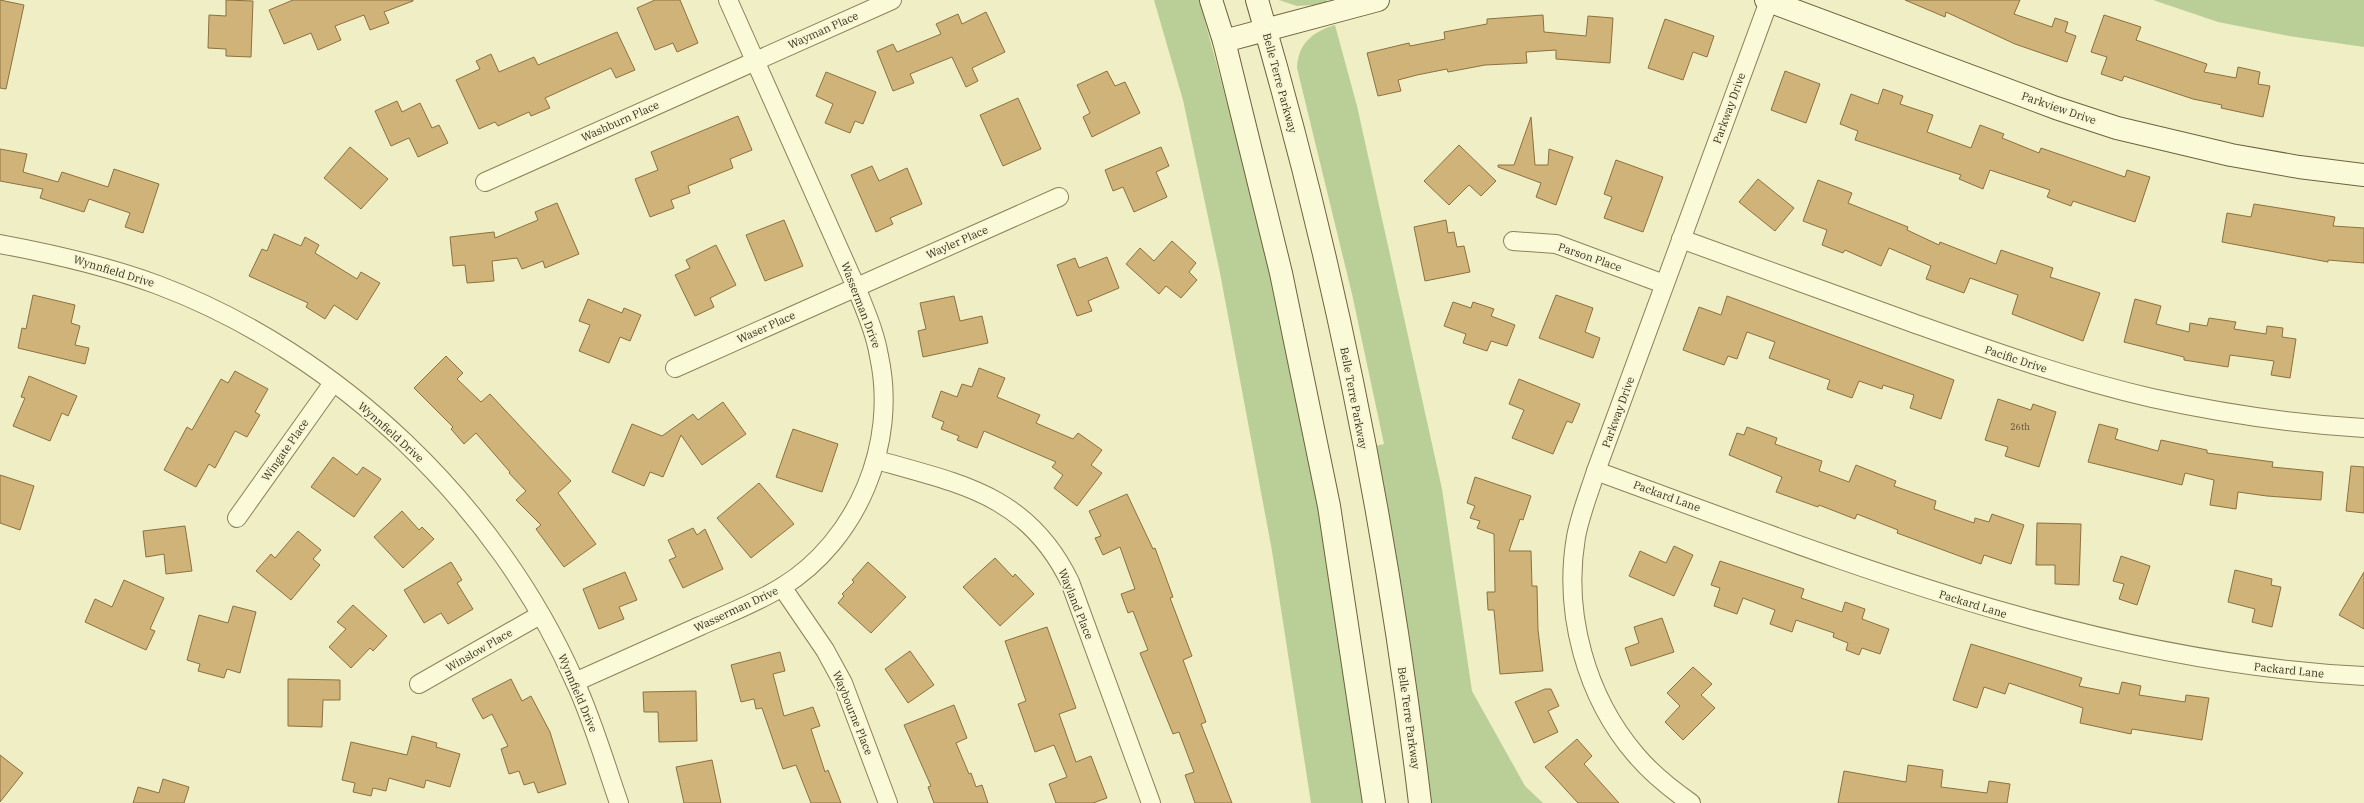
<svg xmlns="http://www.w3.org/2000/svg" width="2364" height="803" font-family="'IBM Plex Serif',serif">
<rect width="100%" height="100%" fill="#f0eec4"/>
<!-- green -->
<g fill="#bacf98">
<path d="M1154,0H1199C1235,128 1268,258 1296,388C1324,525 1345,664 1365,803H1311L1272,551L1220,273L1183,100Z"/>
<polygon points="1279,0 1327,0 1328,4 1297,6"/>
<polygon points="2153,0 2364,0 2364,47 2289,36 2218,22"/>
<path d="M1335,25L1357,106L1442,489L1472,691L1525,786L1543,803H1431L1418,705L1375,446L1384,444L1352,294L1297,68C1298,44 1312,32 1335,25Z"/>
</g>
<!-- building -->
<g fill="#d0b379" stroke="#8c713f">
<polygon points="0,0 24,5 6,89 0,88"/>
<polygon points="226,0 253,1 251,57 226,56 226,49 208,48 209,15 226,16"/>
<polygon points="293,0 413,0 413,1 384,12 389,23 370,30 364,15 335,26 341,40 318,50 311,33 284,44 269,10"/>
<polygon points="655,0 680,0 698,43 677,52 673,43 655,50 637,8"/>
<polygon points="1905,0 2020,0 2014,14 2052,27 2055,18 2068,22 2065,32 2076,36 2067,62 2015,44 1946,12 1945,17"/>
<polygon points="986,12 1005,52 972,68 978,81 966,87 952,57 910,74 914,83 893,91 877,51 893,44 897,52 941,34 936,24 958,14 962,24"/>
<polygon points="1543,15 1544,32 1586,36 1588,16 1613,18 1610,63 1556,59 1556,50 1526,52 1527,63 1485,65 1448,72 1447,69 1417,75 1398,80 1401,91 1378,96 1367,53 1409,43 1410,46 1445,39 1444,32 1487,24 1487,19"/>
<polygon points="2104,15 2141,27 2136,40 2207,64 2204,72 2236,78 2238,67 2260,72 2258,84 2270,86 2263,117 2221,108 2222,105 2193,99 2124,76 2122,81 2101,74 2107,57 2091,52"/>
<polygon points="1665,19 1714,36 1707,57 1693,52 1683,80 1648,68"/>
<polygon points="617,32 635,70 616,78 611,68 545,98 550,108 531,116 529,112 498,126 495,122 479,129 456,80 480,69 476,61 491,54 499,72 534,57 538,65"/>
<polygon points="1107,71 1115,86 1125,82 1140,113 1092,137 1083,117 1090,113 1077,85"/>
<polygon points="1785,71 1820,84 1806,123 1771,110"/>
<polygon points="826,72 876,92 863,124 855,121 850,133 825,123 833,104 816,96"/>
<polygon points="1883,89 1903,96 1900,104 1933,115 1927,132 1971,148 1980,125 2004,134 2002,138 2039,153 2041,148 2125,177 2127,170 2150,177 2135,222 2073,201 2071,206 2047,197 2050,190 1990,170 1983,189 1959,179 1961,175 1855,140 1858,131 1840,124 1851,94 1878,104"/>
<polygon points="1018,98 1041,149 1003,166 980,115"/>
<polygon points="397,101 402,112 420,103 432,128 439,125 448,143 418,157 409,138 391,146 375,111"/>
<polygon points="738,116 752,150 730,159 733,168 688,186 690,193 671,200 674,208 650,217 635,179 658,170 651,152"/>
<polygon points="1531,117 1535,165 1548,165 1549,149 1573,157 1556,205 1536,197 1541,183 1498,167 1498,165 1514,165"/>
<polygon points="1459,145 1496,181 1481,196 1469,185 1449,205 1424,181"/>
<polygon points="350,147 388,179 361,209 324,178"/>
<polygon points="1161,147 1169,166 1156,172 1167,197 1134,212 1123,187 1113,191 1105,170"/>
<polygon points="0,149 27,154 23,172 58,182 62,172 108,187 114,169 159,184 143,233 125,227 130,213 89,199 84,212 40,198 43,189 0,181"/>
<polygon points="1616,160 1663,177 1643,232 1604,218 1612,197 1604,194"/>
<polygon points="872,166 879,181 907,168 922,204 890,218 893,224 876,232 851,175"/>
<polygon points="1758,179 1794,208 1775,231 1739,202"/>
<polygon points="1818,180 1852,193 1848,203 1908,227 1907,230 1939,245 1940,242 1996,264 2001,250 2053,268 2050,277 2100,293 2083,341 2012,314 2018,295 1970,278 1964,293 1926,279 1931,266 1889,248 1881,266 1845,250 1843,253 1822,245 1827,230 1803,221"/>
<polygon points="557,203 579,254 545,268 543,261 522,269 517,258 492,261 494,281 467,283 465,265 453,266 450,237 494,232 495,238 538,220 535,212"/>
<polygon points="2254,204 2335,217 2333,226 2364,228 2364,263 2328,260 2328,262 2222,242 2227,213 2251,217"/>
<polygon points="784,220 803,266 765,281 746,235"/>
<polygon points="1446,220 1448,233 1454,232 1457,247 1464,246 1470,272 1425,281 1414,227"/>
<polygon points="274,234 301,246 305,237 319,245 315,253 357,279 361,272 380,283 357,320 334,305 325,319 306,307 308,303 249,276 262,249 267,251"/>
<polygon points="1172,241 1196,263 1189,272 1197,280 1181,298 1166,286 1159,294 1126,264 1140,248 1154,261"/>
<polygon points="716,245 736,285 710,298 714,307 695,316 675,275 690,268 686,260"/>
<polygon points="1107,257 1119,288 1088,301 1092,311 1077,316 1057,265 1075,258 1079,268"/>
<polygon points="33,295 75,305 71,323 80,326 75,345 89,348 85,364 18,348 22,328 26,329"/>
<polygon points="1556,295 1593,308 1585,332 1600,338 1593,358 1539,338"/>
<polygon points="954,296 960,321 982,316 988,343 923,357 918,331 926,329 920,303"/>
<polygon points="1727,296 1954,380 1941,419 1910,408 1914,395 1883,385 1882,389 1859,381 1852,398 1827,389 1830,380 1769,358 1775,342 1747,332 1737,359 1728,356 1724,365 1683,350 1699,307 1721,315"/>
<polygon points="588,299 622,313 624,308 641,315 630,341 620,337 609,363 579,351 590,325 579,321"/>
<polygon points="2135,299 2161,306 2156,324 2189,332 2190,323 2207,326 2209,318 2236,322 2234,329 2266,334 2267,326 2283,328 2282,337 2296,339 2290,378 2271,375 2274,361 2230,355 2228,367 2184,360 2184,357 2124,342"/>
<polygon points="1453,302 1471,308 1473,302 1494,309 1491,316 1515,325 1507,346 1491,341 1487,351 1463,343 1466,334 1444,326"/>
<polygon points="446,356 463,373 457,379 481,402 490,394 571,481 558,493 596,544 564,567 536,529 541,525 516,500 526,491 509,473 510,472 476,433 464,444 451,429 453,427 414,388"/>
<polygon points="979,368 1005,378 997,397 1040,415 1036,423 1073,439 1078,433 1102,450 1091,465 1102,473 1077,506 1054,488 1063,475 1052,467 1056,462 984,431 977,448 957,440 959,436 941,429 944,422 932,417 941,391 957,397 962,384 972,387"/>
<polygon points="235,371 268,389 255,412 260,415 247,437 235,431 215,468 209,464 196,487 164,470 187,427 192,430 221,379 228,383"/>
<polygon points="29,376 77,396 68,416 62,413 50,441 13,426 25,398 21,397"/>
<polygon points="1519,379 1580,404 1572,423 1567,421 1553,454 1512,438 1524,410 1509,404"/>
<polygon points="1998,399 2031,410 2033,404 2056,412 2039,467 2005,456 2008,447 1985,440"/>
<polygon points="723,402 746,434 702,465 681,435 663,477 650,472 644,486 612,472 632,424 662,436 693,414 698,420"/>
<polygon points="2099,424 2118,429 2115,439 2158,451 2161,440 2207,450 2207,453 2273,462 2272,467 2323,472 2321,500 2267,496 2238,492 2236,509 2210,505 2214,480 2185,473 2182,485 2088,462"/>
<polygon points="1747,427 1777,438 1775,444 1822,461 1819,471 1849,482 1856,465 1896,481 1894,486 1936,501 1934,509 1974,523 1975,518 1989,522 1992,514 2024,525 2011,564 1984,555 1981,564 1897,533 1898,530 1857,514 1855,519 1819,505 1818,507 1776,492 1782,477 1729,455 1737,433 1744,435"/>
<polygon points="793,429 838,444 822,492 776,477"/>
<polygon points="333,457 357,475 363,467 381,479 354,517 311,487"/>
<polygon points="2351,466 2364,467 2364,513 2346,511"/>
<polygon points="0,475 34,486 20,530 0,523"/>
<polygon points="1475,477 1531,496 1523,520 1520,519 1509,551 1531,551 1532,586 1537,586 1538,630 1543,671 1500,674 1494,610 1488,610 1487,592 1495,592 1494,534 1477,528 1480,521 1470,518 1475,506 1467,503"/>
<polygon points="759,483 794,524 751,558 717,518"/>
<polygon points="1127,494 1153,549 1155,548 1173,597 1170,598 1192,656 1183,660 1206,722 1201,724 1232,803 1195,803 1185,775 1194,772 1179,732 1173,734 1140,653 1148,650 1133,611 1128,613 1121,594 1135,589 1120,547 1103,555 1095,538 1101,536 1089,511"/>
<polygon points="402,511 419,530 422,527 434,539 403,568 374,537"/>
<polygon points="2037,523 2081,524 2079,585 2055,584 2055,565 2036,565"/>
<polygon points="185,526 192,571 166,574 164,554 146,557 143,531"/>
<polygon points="693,528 697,535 705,529 723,569 683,588 669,560 676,557 668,540"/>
<polygon points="298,531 321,550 313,559 320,565 291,600 256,571 271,554 275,558"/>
<polygon points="1674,546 1693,555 1674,596 1629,576 1640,551 1666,563"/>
<polygon points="2121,556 2150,566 2137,605 2119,599 2124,584 2113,581"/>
<polygon points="995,558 1013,577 1015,574 1034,594 1000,626 963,587"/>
<polygon points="1720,561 1804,589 1801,598 1842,612 1845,602 1865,609 1862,619 1889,629 1880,654 1862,648 1859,655 1846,650 1848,643 1833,637 1834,633 1796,620 1792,632 1770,624 1775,610 1743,598 1737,614 1714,606 1720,588 1711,585"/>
<polygon points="451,562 462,580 457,583 473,609 448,624 441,613 424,623 404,590"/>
<polygon points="868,562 906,597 871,633 838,603 844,596 842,594 854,582 852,580"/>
<polygon points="2235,570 2272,579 2271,585 2281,587 2272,627 2252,622 2255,609 2228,602"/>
<polygon points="625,572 637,600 619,607 624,619 599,629 583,589"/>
<polygon points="2364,572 2364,629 2339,615"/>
<polygon points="124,580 164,598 150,629 155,631 146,650 85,622 95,599 112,607"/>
<polygon points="353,605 387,636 373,651 370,648 351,668 329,647 346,629 337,622"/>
<polygon points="233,606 256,612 240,673 227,669 224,678 198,671 200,664 187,660 199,615 228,623"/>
<polygon points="1662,618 1674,652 1631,666 1625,648 1639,643 1634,627"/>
<polygon points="1047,627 1076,708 1059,714 1076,762 1091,756 1107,798 1093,803 1056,803 1049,784 1067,777 1054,745 1035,752 1018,704 1026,701 1005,641"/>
<polygon points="1971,644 2082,678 2079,686 2119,694 2122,682 2141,686 2139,695 2185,702 2186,695 2209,698 2202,740 2132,729 2131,734 2080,723 2083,708 2009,683 2005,694 1984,687 1977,708 1953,700"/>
<polygon points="910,651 934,685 908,703 885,669"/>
<polygon points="780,652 785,671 773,674 784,716 813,707 820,726 811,729 825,772 828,770 841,803 811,803 796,765 783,769 762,708 756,709 754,699 741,702 731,665"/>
<polygon points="1693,667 1712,684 1701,695 1715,708 1683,740 1665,722 1680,706 1667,693"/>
<polygon points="288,679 340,680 340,700 323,700 322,727 288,726"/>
<polygon points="511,679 522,701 531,696 550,732 566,784 538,793 534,782 524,785 519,771 509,774 501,749 508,746 492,714 483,719 472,699"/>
<polygon points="1545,689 1551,689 1559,706 1548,711 1558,732 1534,743 1515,702"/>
<polygon points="696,691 697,741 659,742 658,712 644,712 643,692"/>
<polygon points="954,705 967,738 956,743 969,774 971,773 976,787 982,785 988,803 934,803 928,787 931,786 904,725"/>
<polygon points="412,736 437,743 436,747 460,754 450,787 426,780 424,788 389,778 386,791 373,788 371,796 353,792 355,783 342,780 351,742 407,755"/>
<polygon points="1577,739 1592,756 1584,764 1619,803 1578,803 1545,767"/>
<polygon points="0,755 23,773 0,802"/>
<polygon points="712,760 721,803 684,803 676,767"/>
<polygon points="1908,765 1943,770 1941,787 1987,793 1989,781 2010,784 2007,803 1838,803 1844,771 1906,782"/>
<polygon points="163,779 189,787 184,803 133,803 138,787 159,793"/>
</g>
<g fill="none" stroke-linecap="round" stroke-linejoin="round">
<!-- street casing -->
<g stroke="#8c815a" stroke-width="20">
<g id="street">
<polyline points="485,182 892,0"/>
<path d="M1681,239C1758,267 1836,295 1913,323C1992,351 2070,379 2152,398C2221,413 2293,424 2364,428"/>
<polyline points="1513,241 1556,244 1664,284"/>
<path d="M0,244C54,254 107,266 158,285C339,353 498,506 575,682C593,721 605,763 619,803"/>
<polyline points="675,368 1059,197"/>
<path d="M877,460C961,484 1028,495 1070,582L1151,803"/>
<path d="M1596,471C1846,562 2095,663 2364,676"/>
<polyline points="237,518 333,383"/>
<polyline points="782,587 825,650 843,683 888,803"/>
<path d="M575,682C617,663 658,645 700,626C727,614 756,603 782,587C858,540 898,443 879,356C875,332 865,310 856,287L728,0"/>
<polyline points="419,684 540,615"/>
<path d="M1691,803C1671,789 1652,774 1636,755C1586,697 1563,613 1576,537C1580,515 1589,493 1596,471L1769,1"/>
</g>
</g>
<!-- secondary casing -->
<g stroke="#6e623d" stroke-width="24">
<g id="secondary">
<polyline points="1211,0 1224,41 1281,273 1329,506 1374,803"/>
<path d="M1257,0C1334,262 1388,532 1420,803"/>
<polyline points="1766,0 2056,108 2117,128 2231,155 2299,167 2364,175"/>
<polyline points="1224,41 1378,0"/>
</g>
</g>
<!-- street -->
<use href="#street" stroke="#faf9d8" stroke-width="18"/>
<!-- secondary -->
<use href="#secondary" stroke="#faf9d8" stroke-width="22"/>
</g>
<g text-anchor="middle" stroke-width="4" stroke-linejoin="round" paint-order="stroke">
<!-- number labels -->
<g font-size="9" fill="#605435">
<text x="2020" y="430">26th</text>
</g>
<!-- street labels -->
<g font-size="11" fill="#3b341e" stroke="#f7f6d4">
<text transform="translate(823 30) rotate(-24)" y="4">Wayman Place</text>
<text transform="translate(1280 83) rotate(75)" y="4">Belle Terre Parkway</text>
<text transform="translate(1729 108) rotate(-70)" y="4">Parkway Drive</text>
<text transform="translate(2059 108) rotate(19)" y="4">Parkview Drive</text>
<text transform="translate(620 121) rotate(-24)" y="4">Washburn Place</text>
<text transform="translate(957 242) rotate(-24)" y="4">Wayler Place</text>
<text transform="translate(1590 257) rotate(19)" y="4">Parson Place</text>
<text transform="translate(114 271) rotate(17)" y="4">Wynnfield Drive</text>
<text transform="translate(861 305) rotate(69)" y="4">Wasserman Drive</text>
<text transform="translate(766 327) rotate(-24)" y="4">Waser Place</text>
<text transform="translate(2016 359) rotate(18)" y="4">Pacific Drive</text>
<text transform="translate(1354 398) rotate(79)" y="4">Belle Terre Parkway</text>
<text transform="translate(1618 412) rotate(-70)" y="4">Parkway Drive</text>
<text transform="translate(391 432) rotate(42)" y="4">Wynnfield Drive</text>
<text transform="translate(285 450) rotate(-55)" y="4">Wingate Place</text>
<text transform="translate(1667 496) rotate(20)" y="4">Packard Lane</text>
<text transform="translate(1076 604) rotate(68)" y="4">Wayland Place</text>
<text transform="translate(1973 604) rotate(17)" y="4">Packard Lane</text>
<text transform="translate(736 609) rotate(-25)" y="4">Wasserman Drive</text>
<text transform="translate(479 650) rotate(-30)" y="4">Winslow Place</text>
<text transform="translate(2289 670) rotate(6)" y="4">Packard Lane</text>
<text transform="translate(578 693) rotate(67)" y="4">Wynnfield Drive</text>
<text transform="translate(853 713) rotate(68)" y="4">Waybourne Place</text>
<text transform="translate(1409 718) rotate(82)" y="4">Belle Terre Parkway</text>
</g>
</g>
</svg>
